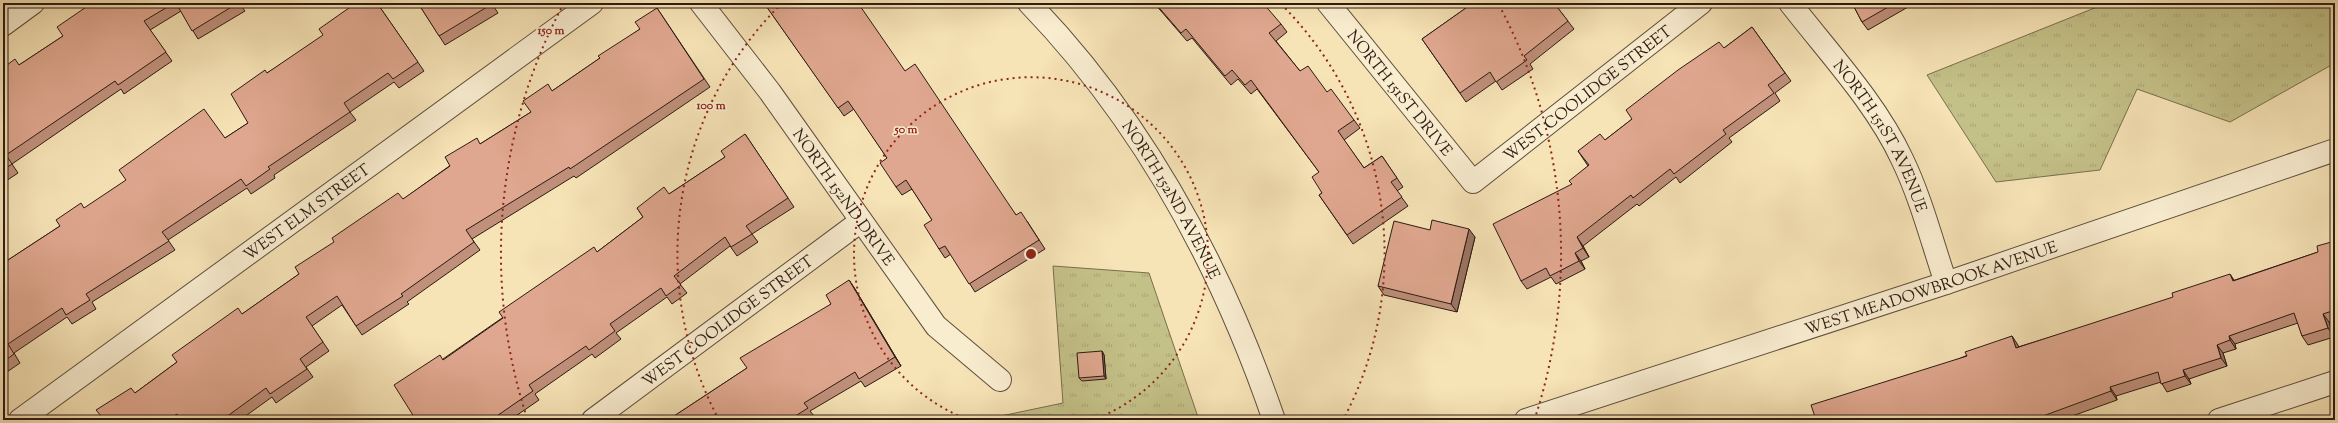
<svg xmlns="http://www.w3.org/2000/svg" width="2338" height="423" font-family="'Sorts Mill Goudy',serif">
<defs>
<pattern id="grass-tufts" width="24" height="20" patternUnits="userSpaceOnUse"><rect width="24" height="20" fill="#c4c188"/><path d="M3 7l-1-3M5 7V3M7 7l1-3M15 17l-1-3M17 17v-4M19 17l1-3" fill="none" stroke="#a9a574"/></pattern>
</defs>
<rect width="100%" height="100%" fill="#f6e3b6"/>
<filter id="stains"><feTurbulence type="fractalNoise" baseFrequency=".005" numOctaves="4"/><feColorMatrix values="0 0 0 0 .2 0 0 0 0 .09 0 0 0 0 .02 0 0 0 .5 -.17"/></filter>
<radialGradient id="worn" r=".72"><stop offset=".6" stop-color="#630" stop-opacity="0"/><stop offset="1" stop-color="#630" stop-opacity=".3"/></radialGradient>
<!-- grass -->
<g fill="url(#grass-tufts)" stroke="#786e4e">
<polygon points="2107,3 2335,3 2335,63 2230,122 2137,89 2100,170 1996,182 1927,75"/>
<polygon points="1053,266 1149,273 1199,420 982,420 1063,403"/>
</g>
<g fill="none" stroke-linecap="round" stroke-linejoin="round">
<!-- minor casing -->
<g stroke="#5e4d3c" stroke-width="24">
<g id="minor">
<path id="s1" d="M701,3L770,92L936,326L1000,380"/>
<path id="s2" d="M1029,3C1143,121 1221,265 1274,420"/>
<path id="s3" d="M1328,3L1473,182L1701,3"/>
<path id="s4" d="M1790,3C1828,52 1876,103 1902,159C1921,198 1932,242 1946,283"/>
<polyline points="3,25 33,3"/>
<path id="s5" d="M20,420L592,3"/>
<path id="s6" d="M593,420L861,221"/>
<path id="s7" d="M1526,420L1946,283L2335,150"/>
<polyline points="2219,420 2335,382"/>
</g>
</g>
<!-- minor -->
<use href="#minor" stroke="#f9edd0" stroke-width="22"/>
</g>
<!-- wall -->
<g fill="#c0907b" stroke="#2c1b13">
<polygon points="92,3 248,3 242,7 245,11 198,39 181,11 150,30 172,61 124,94 121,89 12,164 18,173 3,183 3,68 19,65 63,36"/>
<polygon points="377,3 424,71 399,88 394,82 350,112 356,120 274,175 275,178 251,194 247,188 168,240 175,250 92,302 96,309 72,324 67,317 14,353 20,363 4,374 3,372 3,260 5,262 60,226 225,138 248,123 267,73"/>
<polygon points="418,3 499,3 494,7 498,13 445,45"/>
<polygon points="764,3 905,71 1016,215 1027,221 1045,249 975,292 951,254 945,258 939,249 932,220 912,189 902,195 896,187 887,158 854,109 844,116"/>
<polygon points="1154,3 1251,3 1255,8 1281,24 1287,32 1276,41 1300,71 1327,92 1354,120 1360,128 1344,140 1364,168 1382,156 1403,187 1397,191 1408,206 1353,244 1319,195 1322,193 1319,172 1257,89 1251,94 1238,79 1231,85 1192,38 1187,41"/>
<polygon points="1473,3 1561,3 1557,7 1574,29 1530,64 1533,69 1502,90 1496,81 1466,102 1422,39"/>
<polygon points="1852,3 1915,3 1868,30 1862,22"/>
<polygon points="657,8 710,87 576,178 574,176 472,239 480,250 407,302 409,304 362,335 342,305 312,326 329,351 306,367 313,377 276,403 272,397 240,420 97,420 135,393 242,314 299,274 480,144 531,112 552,91 600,58 640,29"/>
<polygon points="1752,27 1791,81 1775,93 1780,101 1729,138 1732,142 1680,183 1676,177 1639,206 1637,204 1583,246 1589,257 1581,261 1585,269 1556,284 1551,277 1527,289 1521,281 1572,184 1588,166 1578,151 1605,140 1724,48"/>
<polygon points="745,134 794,207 752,234 758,242 737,256 730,246 680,284 687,293 672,304 667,297 616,333 621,339 595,358 592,354 535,394 539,400 510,420 416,420 443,359 597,252 643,217 637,208 669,194 725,157"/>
<polygon points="1430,230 1475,237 1457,312 1384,295 1378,286"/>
<polygon points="2335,241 2335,320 2329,322 2334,337 2308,345 2302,336 2298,323 2235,344 2236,349 2223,353 2227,366 2189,379 2191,384 2167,392 2161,382 2116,396 2117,400 2061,420 1816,420 2012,336 2018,347 2235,280 2318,252"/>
<polygon points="849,280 855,289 901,366 865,387 861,381 810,411 814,416 808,420 668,420 747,368 831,304"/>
<polygon points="1102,351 1104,355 1106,379 1082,381 1079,378"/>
</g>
<!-- shaded-wall -->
<g fill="#9c7564" stroke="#2c1b13">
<polygon points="1469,229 1475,237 1457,312 1451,304"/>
<polygon points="1577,237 1583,246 1589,257 1583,248"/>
<polygon points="1575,253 1581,261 1585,269 1579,261"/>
<polygon points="2230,274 2236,283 2233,281"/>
<polygon points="849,280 855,289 901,366 895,357"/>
<polygon points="2323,314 2329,322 2334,337 2328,328"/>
<polygon points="2012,336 2018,345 2022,356 2016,348"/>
<polygon points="2229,336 2235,344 2236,349 2230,340"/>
<polygon points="2217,345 2223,353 2227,366 2221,358"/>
<polygon points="1102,351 1104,355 1106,379 1104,376"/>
<polygon points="2183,370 2189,379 2191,384 2185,376"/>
<polygon points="2110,387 2116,396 2117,400 2111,391"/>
</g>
<!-- building -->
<g fill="#dfa78f" stroke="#2c1b13">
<polygon points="92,3 174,3 144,21 166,52 118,85 115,81 6,155 12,164 3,170 3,68 15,59 19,65 63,36 57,27"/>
<polygon points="176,3 238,3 192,31"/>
<polygon points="356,3 377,3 418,62 393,79 388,73 344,103 350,112 268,167 270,169 246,186 241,179 162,232 169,241 86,294 90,300 66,315 62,308 8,344 14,354 3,362 3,260 5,262 60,226 56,220 81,203 84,208 126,180 119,170 204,109 225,138 248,123 231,94 265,70 267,73 323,35 319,29"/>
<polygon points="418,3 491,3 492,4 439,36"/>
<polygon points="764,3 858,3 905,71 915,64 1016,215 1021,212 1039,240 969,284 945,246 939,249 924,225 932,220 906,180 896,187 880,163 887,158 848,101 838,108"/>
<polygon points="1155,3 1251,3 1255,8 1261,3 1263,3 1281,24 1269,33 1300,71 1308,66 1327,92 1331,89 1354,120 1338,131 1364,168 1382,156 1397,178 1391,182 1402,197 1347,235 1319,195 1322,193 1312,177 1319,172 1251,80 1245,85 1232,70 1225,76 1186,29 1181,33"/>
<polygon points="1473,3 1554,3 1568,21 1524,56 1527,60 1496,82 1490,72 1460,93 1422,39"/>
<polygon points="1852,3 1895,3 1862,22"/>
<polygon points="657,8 704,79 570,169 569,167 466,230 474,242 401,294 403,296 356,326 337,296 306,317 323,342 300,359 307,369 270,394 266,388 222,420 181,420 177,414 167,420 97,420 102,417 96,410 131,388 135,393 177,362 172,355 238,308 242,314 299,274 295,267 334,242 332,238 398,193 403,199 450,166 445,157 477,138 480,144 531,112 523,101 548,84 552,91 600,58 598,56 640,29 635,22"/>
<polygon points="1752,27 1785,73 1768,85 1774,93 1723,130 1726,134 1674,174 1670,169 1633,198 1631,195 1577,237 1583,248 1575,253 1579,261 1550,276 1546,268 1521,281 1493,224 1572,184 1569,181 1589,165 1578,151 1600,134 1605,140 1632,119 1626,110 1678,70 1719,42 1724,48"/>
<polygon points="745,134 788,198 746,226 752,234 731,247 725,237 674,276 681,285 666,296 661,288 610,324 615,331 589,350 586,346 529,385 533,391 491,420 416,420 394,385 440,355 443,360 503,318 499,312 594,247 597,252 643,217 637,208 664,187 669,194 725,157 721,151"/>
<polygon points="1432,220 1469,229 1451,304 1378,286 1394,221 1430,230"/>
<polygon points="2335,241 2335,310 2323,314 2328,328 2302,336 2294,313 2229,336 2230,340 2217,345 2221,358 2183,370 2185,376 2161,384 2158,372 2110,387 2111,391 2032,420 1816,420 1811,405 1967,356 1965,352 2012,336 2016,348 2173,297 2172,293 2230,274 2233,281 2318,252 2317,246"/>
<polygon points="849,280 895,357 859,379 855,372 804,403 808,408 789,420 668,420 747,368 740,358 831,304 826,295"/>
<polygon points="1102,351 1104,376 1079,378 1077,353"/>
<polygon points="662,415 665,420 655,420"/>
</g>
<!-- distance rings -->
<g fill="none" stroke="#8f2418" stroke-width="2" stroke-dasharray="2 4">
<path d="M969 420A177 177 0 1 1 1093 420"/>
<path d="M719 420A353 353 0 0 1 781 4M1281 4A353 353 0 0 1 1343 420"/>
<path d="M527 418A530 530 0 0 1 563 5M1499 5A530 530 0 0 1 1535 418"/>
</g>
<g text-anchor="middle" stroke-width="3" stroke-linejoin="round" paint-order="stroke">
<!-- street labels -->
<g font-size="16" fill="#2c1b13" stroke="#f9edd0">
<text dy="6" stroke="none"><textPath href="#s3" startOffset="115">NORTH 151ST DRIVE</textPath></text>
<text dy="6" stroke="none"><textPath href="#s3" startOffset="375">WEST COOLIDGE STREET</textPath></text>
<text dy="6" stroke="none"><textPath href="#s4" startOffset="162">NORTH 151ST AVENUE</textPath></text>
<text dy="6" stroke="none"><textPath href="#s1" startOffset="241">NORTH 152ND DRIVE</textPath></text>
<text dy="6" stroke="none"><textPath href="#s2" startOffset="244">NORTH 152ND AVENUE</textPath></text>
<text dy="6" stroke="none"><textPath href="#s5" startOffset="354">WEST ELM STREET</textPath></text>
<text dy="6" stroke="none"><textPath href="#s7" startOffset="426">WEST MEADOWBROOK AVENUE</textPath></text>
<text dy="6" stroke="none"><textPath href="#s6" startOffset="167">WEST COOLIDGE STREET</textPath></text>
</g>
</g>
<circle cx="1031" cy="254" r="6" fill="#8f2418" stroke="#f9edd0" stroke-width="2"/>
<g font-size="12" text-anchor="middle" font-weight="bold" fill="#8f2418" stroke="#f9edd0" stroke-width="3" stroke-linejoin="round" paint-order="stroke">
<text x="551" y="34">150 m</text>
<text x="711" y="109">100 m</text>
<text x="906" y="133">50 m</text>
</g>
<!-- margin -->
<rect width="2338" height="423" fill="none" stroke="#f6e3b6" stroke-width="16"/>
<rect x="4" y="4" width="2330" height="415" fill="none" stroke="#2c1b13" stroke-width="2"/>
<rect x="8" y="8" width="2322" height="407" fill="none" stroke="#2c1b13"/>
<rect width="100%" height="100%" filter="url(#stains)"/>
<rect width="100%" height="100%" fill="url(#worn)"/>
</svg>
